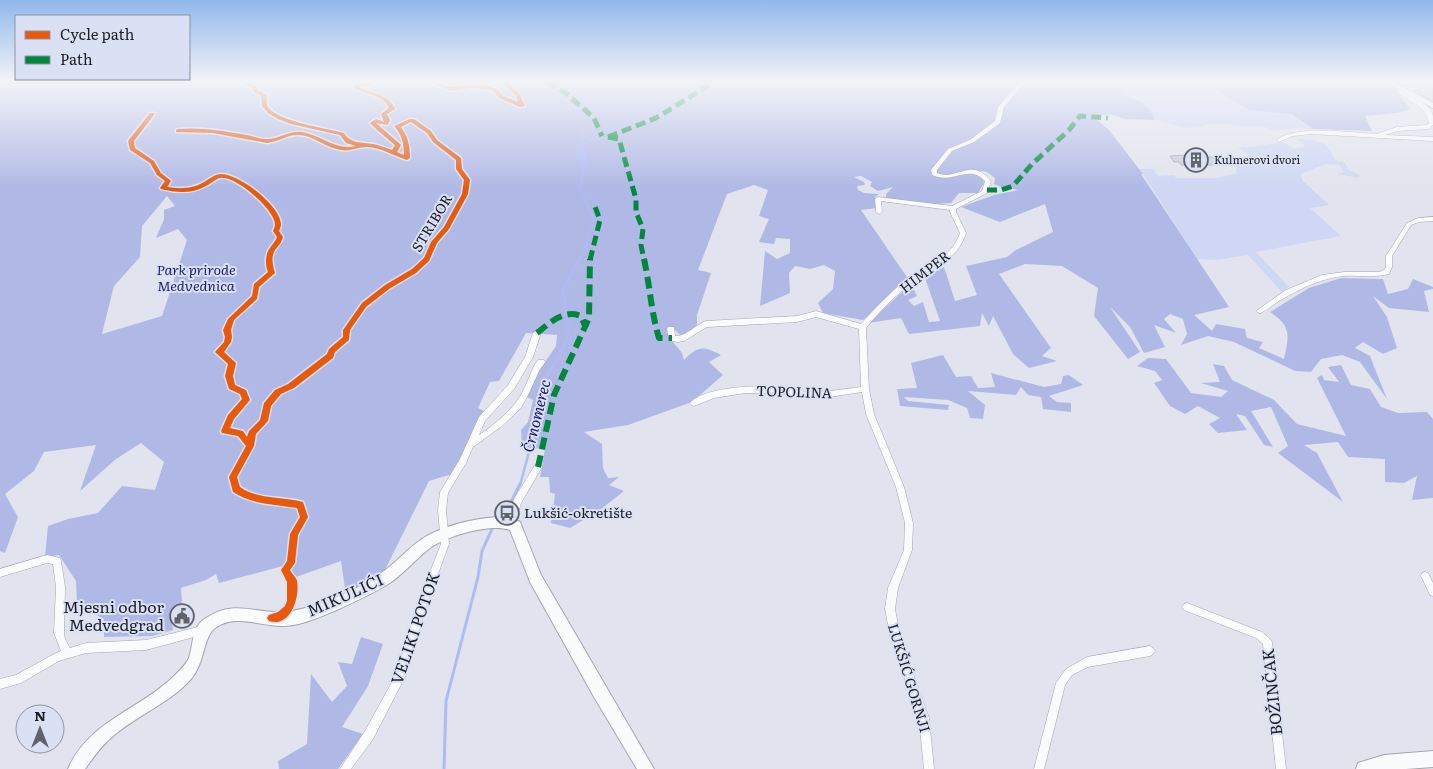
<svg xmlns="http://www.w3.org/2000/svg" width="1433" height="769" font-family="Literata,serif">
<rect width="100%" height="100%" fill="#e1e4ee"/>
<!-- green -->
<g fill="#cfd7f4">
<path d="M1122,82H1209L1224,95L1249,110L1292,114L1313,129L1296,128L1276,131L1261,126L1243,127L1229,124H1208L1201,127L1185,128L1155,120C1150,106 1139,98 1124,96Z"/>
<path d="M1298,139C1315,140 1329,140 1334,159L1345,163L1349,170L1359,175V178L1338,174L1344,172L1339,165L1326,164L1300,174L1303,181L1329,205L1310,208L1341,236L1256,252L1289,287L1282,292L1248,255L1218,260L1197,259L1140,169H1154L1158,176L1174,175L1176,178H1217L1237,173L1235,164L1249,155L1238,147H1252L1283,142L1294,149L1305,146Z"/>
</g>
<!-- forest -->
<g fill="#b0b9e6" fill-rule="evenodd">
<path d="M0,82H1122L1124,96C1139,98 1150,106 1155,120L1125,119L1110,114L1094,117L1109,130L1143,174H1141L1229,307L1194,315L1212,331L1216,324L1245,329L1247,338L1263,342L1259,348L1284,359C1289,336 1292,326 1270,312L1309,288L1341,278L1383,279L1388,294L1408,289L1413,279L1433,287V289L1424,291L1429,312L1389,308L1373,296L1387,317L1397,348L1383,354L1363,342L1355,348L1370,356L1387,399L1360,362L1342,355L1321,359L1311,372L1295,371L1234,342L1208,336L1181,345L1187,334L1183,319L1170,314L1164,319L1176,333L1154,325L1165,347L1144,353L1130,327L1110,307L1140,352L1128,359L1094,316L1098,288L1062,266L1025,264L999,274L1051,348L1042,356L1057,361L1029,368L1013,354L993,316L989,326L982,313L980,326L909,334L901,318L868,323L911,284L917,296L908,300L914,306L923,302L929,322L940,321L925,278L944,267L955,301L977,295L966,266L1007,257L1016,250L1053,232L1045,204L1000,222L961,207L994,195L1019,190L1001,187L994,184L995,178L987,172L968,169L983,178L984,183L978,193H959L951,203L934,204L886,199V194L893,187L878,191L870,186L872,182L861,176L854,177L864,182L865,185L857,186L858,190L864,193L879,194L875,197L877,208L861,210L909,280L863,320L823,313L818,303L833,289L835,271L824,265L810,269L795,266L789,273L790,293L760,306L765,251L777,259L790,253V239L776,238L774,244L759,242L769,219L759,216L768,190L754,185L727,194L698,270L711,273L697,315V325L682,337L675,330L668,336L682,353L684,360C698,345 704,346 721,355L709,362L723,375L692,402L628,425L584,432L602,444L603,468L608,478L619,477L609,485L624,491L600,510L570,528L551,523L555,494L550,492L549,477H540L545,449L522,447L521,430L528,422L533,400L527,397L539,371L556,346L557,335L526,333L499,381L490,382L478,408L484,411L452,474L429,481L382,576L346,595L341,561L296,577L285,570L283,566L219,583L216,574L206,580L181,588L182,602L170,612L173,630L152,636L104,637V619L77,605L76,581L59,555L45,557L48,526L68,519L98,513L122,486L155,490L164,462L141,443L116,459L80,491L96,445L44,452L34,471L5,494L18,517L5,553L0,551ZM167,196L175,206L164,210V219L156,238L178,229L187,240L162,316L102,334L114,286L140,257L142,226Z"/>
<polygon points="1209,82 1433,82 1433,86 1393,87 1410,109 1398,113 1365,116 1372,131 1313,129 1292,114 1249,110 1224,95"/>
<polygon points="943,355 956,377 971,376 978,388 995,387 991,373 1044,387 1061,384 1063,376 1069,375 1083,385 1049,396 1057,402 1071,403 1071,412 1043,409 1041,397 1028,395 1021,387 1016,395 968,391 985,405 983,419 970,418 967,408 948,400 904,397 908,401 949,405 948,410 900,406 897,389 917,388 911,363"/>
<polygon points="1148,358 1166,359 1191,393 1221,397 1228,391 1201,383 1220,382 1213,364 1224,366 1232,380 1274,400 1297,424 1346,436 1317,378 1322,375 1324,380 1339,382 1328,367 1341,365 1351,385 1370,389 1381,407 1398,413 1427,412 1433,419 1433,498 1412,500 1417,476 1404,483 1385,482 1385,459 1348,457 1338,442 1304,445 1317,453 1343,502 1278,453 1288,446 1271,407 1251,411 1273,447 1264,445 1245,416 1236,414 1247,430 1218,433 1209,424 1220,418 1198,406 1185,414 1170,406 1154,383 1162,380 1155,371 1137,366"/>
<polygon points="361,637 383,644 368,686 342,727 363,734 338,769 279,769 278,761 307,744 311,674 332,702 347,686 338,662 352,664"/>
</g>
<!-- water -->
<polygon fill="#afbbf3" points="581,140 583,140 583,143 590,142 585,144 584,147 590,166 578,166 575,150"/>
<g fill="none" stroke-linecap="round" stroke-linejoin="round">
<!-- stream-far2 -->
<g stroke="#afbbf3" stroke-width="2">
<polyline points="518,82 542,96 583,128 581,141"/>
<polyline points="586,143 617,126 665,82"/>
<polyline points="579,260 585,248 594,220 580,190 584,164"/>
</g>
<!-- stream-far1 -->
<polyline stroke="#afbbf3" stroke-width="2.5" points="520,485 535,430 543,382 561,353 567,337 568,323 563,290 579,259"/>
<!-- stream -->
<g stroke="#afbbf3" stroke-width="3">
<polyline points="499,516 510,504 520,484"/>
<polyline points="444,769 446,701 478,577 482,551 492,529"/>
</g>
</g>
<!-- building -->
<g fill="#cacedd" stroke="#a9acb4">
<polygon points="1433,87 1433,101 1414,90 1424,88"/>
<polygon points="1202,154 1204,157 1219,157 1224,165 1181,165 1179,162 1174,162 1170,156"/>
</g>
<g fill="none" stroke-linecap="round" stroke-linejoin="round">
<!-- street casing -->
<g stroke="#a3a6ae" stroke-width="1">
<g id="street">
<path d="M1020,82H1025L1004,107L1000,123L974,142L952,151L937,170V173C957,182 970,156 991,181L987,193L956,209V212L966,233C957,262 932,266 910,284C894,297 879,312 866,328L869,389L874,414L904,487L913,523L912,550L898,588L895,609L901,640L929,718L934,769H924L919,718L891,640L885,609L888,588L904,550L905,523L896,487L866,414L862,392L836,396L814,398L800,397L777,393H745L714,398L694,406L691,405L690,403C704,387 756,385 776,387C788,388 799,392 811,392C828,392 844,389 861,387L859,329L816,317L797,322L707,327L684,341L677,342L669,340L667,329L668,327H674L675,336C686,337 695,325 706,321L797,316L816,311L861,324C874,309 889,294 905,280C925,264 951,260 960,233L950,212V210L881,201L882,212L879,214L876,212L875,199L878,197L952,206L982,191L985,181C968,163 953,185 932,175L931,170L948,149L970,140L995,121L998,107Z"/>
<path d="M1404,87L1407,89L1404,91V92C1413,98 1431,104 1433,116C1433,119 1433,122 1433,125L1428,129L1398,131L1385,135L1433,137V141L1311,134L1293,136L1279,142L1276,140C1300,124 1350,133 1378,134L1379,133L1397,127L1426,125L1429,123C1427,106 1410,102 1398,93L1399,89Z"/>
<path d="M1433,217V221L1419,222L1411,225L1392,256V267L1389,274C1374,278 1358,275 1343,276C1312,280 1286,296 1261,313H1259L1256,311L1286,290L1322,275L1344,272H1379L1384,270L1386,267V256L1407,223L1418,218Z"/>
<path d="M537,330L541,333L533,357L514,389L485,421L479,435C495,424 512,411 522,393C527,384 530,374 535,364L538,360H544L545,362L539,371L529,393L521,408L502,426L473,447L466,463L448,493L446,510L449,544L426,607L406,675L373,739L351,769H340L365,731L397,673L416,607L441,544L438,510L440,492L460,459L479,417L508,385L525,357L533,333Z"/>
<polygon points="538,464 541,465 542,467 521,503 514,526 511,527 508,526 507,523 514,499 535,465"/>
<polygon points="47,555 60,558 61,561 65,587 64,633 65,639 70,648 86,643 146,640 202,626 205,628 207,631 205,634 146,650 86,653 59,661 21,683 0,689 0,679 16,675 54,654 61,651 54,633 56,587 53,564 47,563 0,577 0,569"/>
<polygon points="1425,572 1428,573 1433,583 1433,596 1430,595 1421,576 1422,573"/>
<polygon points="1187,603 1262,632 1270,639 1272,642 1286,769 1276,769 1263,644 1256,638 1184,610 1182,607 1184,604"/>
<polygon points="1150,646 1153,648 1155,651 1153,654 1150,656 1088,667 1072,675 1065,685 1044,769 1034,769 1056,683 1066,669 1087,657"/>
</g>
</g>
<!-- secondary casing -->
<g stroke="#a3a6ae" stroke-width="2">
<g id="secondary">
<polygon points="1384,82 1393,82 1433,103 1433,108"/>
<path d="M497,517H508L520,522L541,575L654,769H637L594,697L530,582L510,530C490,523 447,536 430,548C416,559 404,573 390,583C374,593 356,601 339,609C322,616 303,625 285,626C261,627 236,613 215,628C203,637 205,663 191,679C169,704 137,715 112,737C101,746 93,758 85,769H68C88,722 138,710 172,678C178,672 185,666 189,658C194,643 191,627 206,618C232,601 249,611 276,612C287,613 298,610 309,607C334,599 363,587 384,571C398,561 410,546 425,537C446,525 473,519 497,517Z"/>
<polygon points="1433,751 1433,767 1406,769 1356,769 1358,763 1384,755"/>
</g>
</g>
<!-- street -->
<use href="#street" fill="#fafbfc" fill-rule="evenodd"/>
<!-- secondary -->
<use href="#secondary" fill="#fafbfc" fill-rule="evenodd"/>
<!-- quiet-far1 -->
<g stroke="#00873e" stroke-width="5" stroke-dasharray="10 5" stroke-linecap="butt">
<polyline points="547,82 566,93 594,118 602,136"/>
<polyline points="608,137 619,139 636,199 636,212 643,229 641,245 644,260"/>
<polyline points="608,137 656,118 714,82"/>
<polyline points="987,190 1001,190 1013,186 1032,164 1069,130 1080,116 1108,118"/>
<polyline points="590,260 600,220 594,204"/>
</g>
<!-- quiet -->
<g stroke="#00873e" stroke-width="6" stroke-dasharray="12 6" stroke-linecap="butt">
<path d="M644,259C650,286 651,312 659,338H672"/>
<path d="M537,333C550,323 563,309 581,316L586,328"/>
<polyline points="538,467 554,395 589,318 590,259"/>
</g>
<!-- cycleway casing -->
<g stroke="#dbe1f4" stroke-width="3">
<g id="cycleway">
<path d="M238,82H245L255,85L258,90L267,95C267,99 266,103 268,107C279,122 326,128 344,133C351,144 361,142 373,144C379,145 386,148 392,150L395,145L377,130L370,123L376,119L384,122L381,114L389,108C383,94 364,95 353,87L357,83H369L370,82H374L372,86H360L359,87C372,94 389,94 395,109L387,114L390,120L388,125L376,123L400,144L401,145L397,152L404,155C404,143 402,135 394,126L410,119H414L431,131L437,140L461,158L462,169L470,180L468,194L449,229L437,243L429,261L416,273L389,289L366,307L350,330L349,340L335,352L333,358L294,388L281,394L271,406L268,421L256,434L254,446L237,477L240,487C259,500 281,496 303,502L308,517L298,535L295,563L290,570C292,574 296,577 297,581C300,598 290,628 269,621L267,618L269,615L278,612L285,606L287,601V582L281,570L287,561L290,534L300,517L297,508C274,504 253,505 233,492L229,477L246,446L238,436L222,433L221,431L228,415L242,399L240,394L229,389L225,376L228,364L215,352L224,342L225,337L223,330L228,319L252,296L254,284L268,272C265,265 265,254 270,248C273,243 275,242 277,237L273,231C274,229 275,226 275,224C274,209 235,175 220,178C215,179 211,184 206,186C192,194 177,193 161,189L160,188L165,181L157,175L150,163L130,150L128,141L150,113H154V115L134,141L135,148L154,161L161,173L170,180L171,181L167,187C180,189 192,189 204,182C209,179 215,174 221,174C239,174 280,205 281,224C281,226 280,229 279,231L283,237C281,245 276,247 274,252C271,258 273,267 275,273L259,287L257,299L234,320L231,330L232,337L231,342L224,352L236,363L233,376L235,385L246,390L250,400L234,419L230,428L243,431L247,437L249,431L260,420L264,403L275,390L288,384L327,354L329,349L343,337V330L362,303L385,285L412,269L424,258L431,242L444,227L462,194L464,180L456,169V160L433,142L427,133L411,122L401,127C408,136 410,146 410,158L407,160C394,156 380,147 367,147C355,147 350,153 337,149C323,146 311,134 297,135C287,135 278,142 267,143L213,133L176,132V130L178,129C201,127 224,131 247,135C253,136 259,139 265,139C278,140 289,130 302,132C321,135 336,151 356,146L346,143L340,135L291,124L278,119L268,113L262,106L261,96L254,92L251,87Z"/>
<polygon points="429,82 435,82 451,87 471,84 485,85 497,89 503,96 518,102 516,96 502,82 507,82 520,94 525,106 520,107 499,98 493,91 485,89 471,88 451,91"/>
</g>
</g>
<!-- cycleway -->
<use href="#cycleway" fill="#e8590c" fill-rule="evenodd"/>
</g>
<!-- sky -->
<linearGradient id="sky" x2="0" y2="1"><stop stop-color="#91b7ec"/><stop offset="0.43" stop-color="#f2f3f7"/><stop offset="1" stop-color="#f2f3f7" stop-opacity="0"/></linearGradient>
<rect width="1433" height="189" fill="url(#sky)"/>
<!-- icons -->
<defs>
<g id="building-ring" transform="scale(1.25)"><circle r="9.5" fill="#dbe1f4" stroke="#61636b" stroke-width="1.5"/><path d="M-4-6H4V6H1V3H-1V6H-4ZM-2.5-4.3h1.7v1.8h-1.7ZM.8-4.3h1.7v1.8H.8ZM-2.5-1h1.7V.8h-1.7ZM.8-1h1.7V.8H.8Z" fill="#61636b"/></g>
<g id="bus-ring" transform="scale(1.25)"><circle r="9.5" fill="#dbe1f4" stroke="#61636b" stroke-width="1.5"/><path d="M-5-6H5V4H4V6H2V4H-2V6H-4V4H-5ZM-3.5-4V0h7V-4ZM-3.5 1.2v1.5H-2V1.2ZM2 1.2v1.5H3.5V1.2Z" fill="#61636b"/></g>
<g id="civic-ring" transform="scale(1.25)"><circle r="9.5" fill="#dbe1f4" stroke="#61636b" stroke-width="1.5"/><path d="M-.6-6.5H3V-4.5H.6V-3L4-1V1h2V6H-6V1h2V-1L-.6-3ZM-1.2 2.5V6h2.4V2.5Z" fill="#61636b"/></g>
</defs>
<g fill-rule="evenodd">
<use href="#building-ring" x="1196" y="160"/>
<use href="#bus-ring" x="507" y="513"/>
<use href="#civic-ring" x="182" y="616"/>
</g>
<g text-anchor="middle" stroke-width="4" stroke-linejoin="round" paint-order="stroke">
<!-- far-poi labels -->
<g font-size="11" fill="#1c1e25" stroke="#dbe1f4" text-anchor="start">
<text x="1214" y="164">Kulmerovi dvori</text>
</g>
<!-- street labels -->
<g font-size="14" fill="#1c1e25" stroke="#dbe1f4">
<text transform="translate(432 223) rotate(-59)" y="5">STRIBOR</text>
<text transform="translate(925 272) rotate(-38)" y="5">HIMPER</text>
<text transform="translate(794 392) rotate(2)" y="5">TOPOLINA</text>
<text transform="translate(909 678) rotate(73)" y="5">LUKŠIĆ GORNJI</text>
</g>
<!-- park labels -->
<g font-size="14" font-style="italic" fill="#1e1f73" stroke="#dbe1f4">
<text x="196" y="275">Park prirode<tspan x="196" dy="16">Medvednica</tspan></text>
</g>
<!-- poi labels -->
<g font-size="14" fill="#1c1e25" stroke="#dbe1f4" text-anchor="start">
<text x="524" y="518">Lukšić-okretište</text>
</g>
<!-- water labels -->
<g font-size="15" font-style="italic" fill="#1a176c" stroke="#dbe1f4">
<text transform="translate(537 416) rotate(-76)" y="5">Črnomerec</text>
</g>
<!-- near-street labels -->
<g font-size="16" fill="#1c1e25" stroke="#dbe1f4">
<text transform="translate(345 595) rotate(-24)" y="6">MIKULIĆI</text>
<text transform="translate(415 628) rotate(-71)" y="6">VELIKI POTOK</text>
<text transform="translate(1272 692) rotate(-96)" y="6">BOŽINČAK</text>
</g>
<!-- near-poi labels -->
<g font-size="16" fill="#1c1e25" stroke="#dbe1f4" text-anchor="end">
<text x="164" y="613">Mjesni odbor<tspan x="164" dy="18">Medvedgrad</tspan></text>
</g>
</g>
<!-- legend -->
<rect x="15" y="15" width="175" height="65" fill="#dbe1f4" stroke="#8f93a1"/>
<rect x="25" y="31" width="25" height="8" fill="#e8590c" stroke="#8f93a1"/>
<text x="60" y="40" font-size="15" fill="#1c1e25">Cycle path</text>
<rect x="25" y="56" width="25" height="8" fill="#00873e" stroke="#8f93a1"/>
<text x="60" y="65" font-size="15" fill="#1c1e25">Path</text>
<!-- north arrow -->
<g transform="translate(40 729)"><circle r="24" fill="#dbe1f4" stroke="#8f93a1"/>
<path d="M0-4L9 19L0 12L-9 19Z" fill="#61636b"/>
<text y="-8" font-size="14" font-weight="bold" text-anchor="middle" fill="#1c1e25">N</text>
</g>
</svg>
